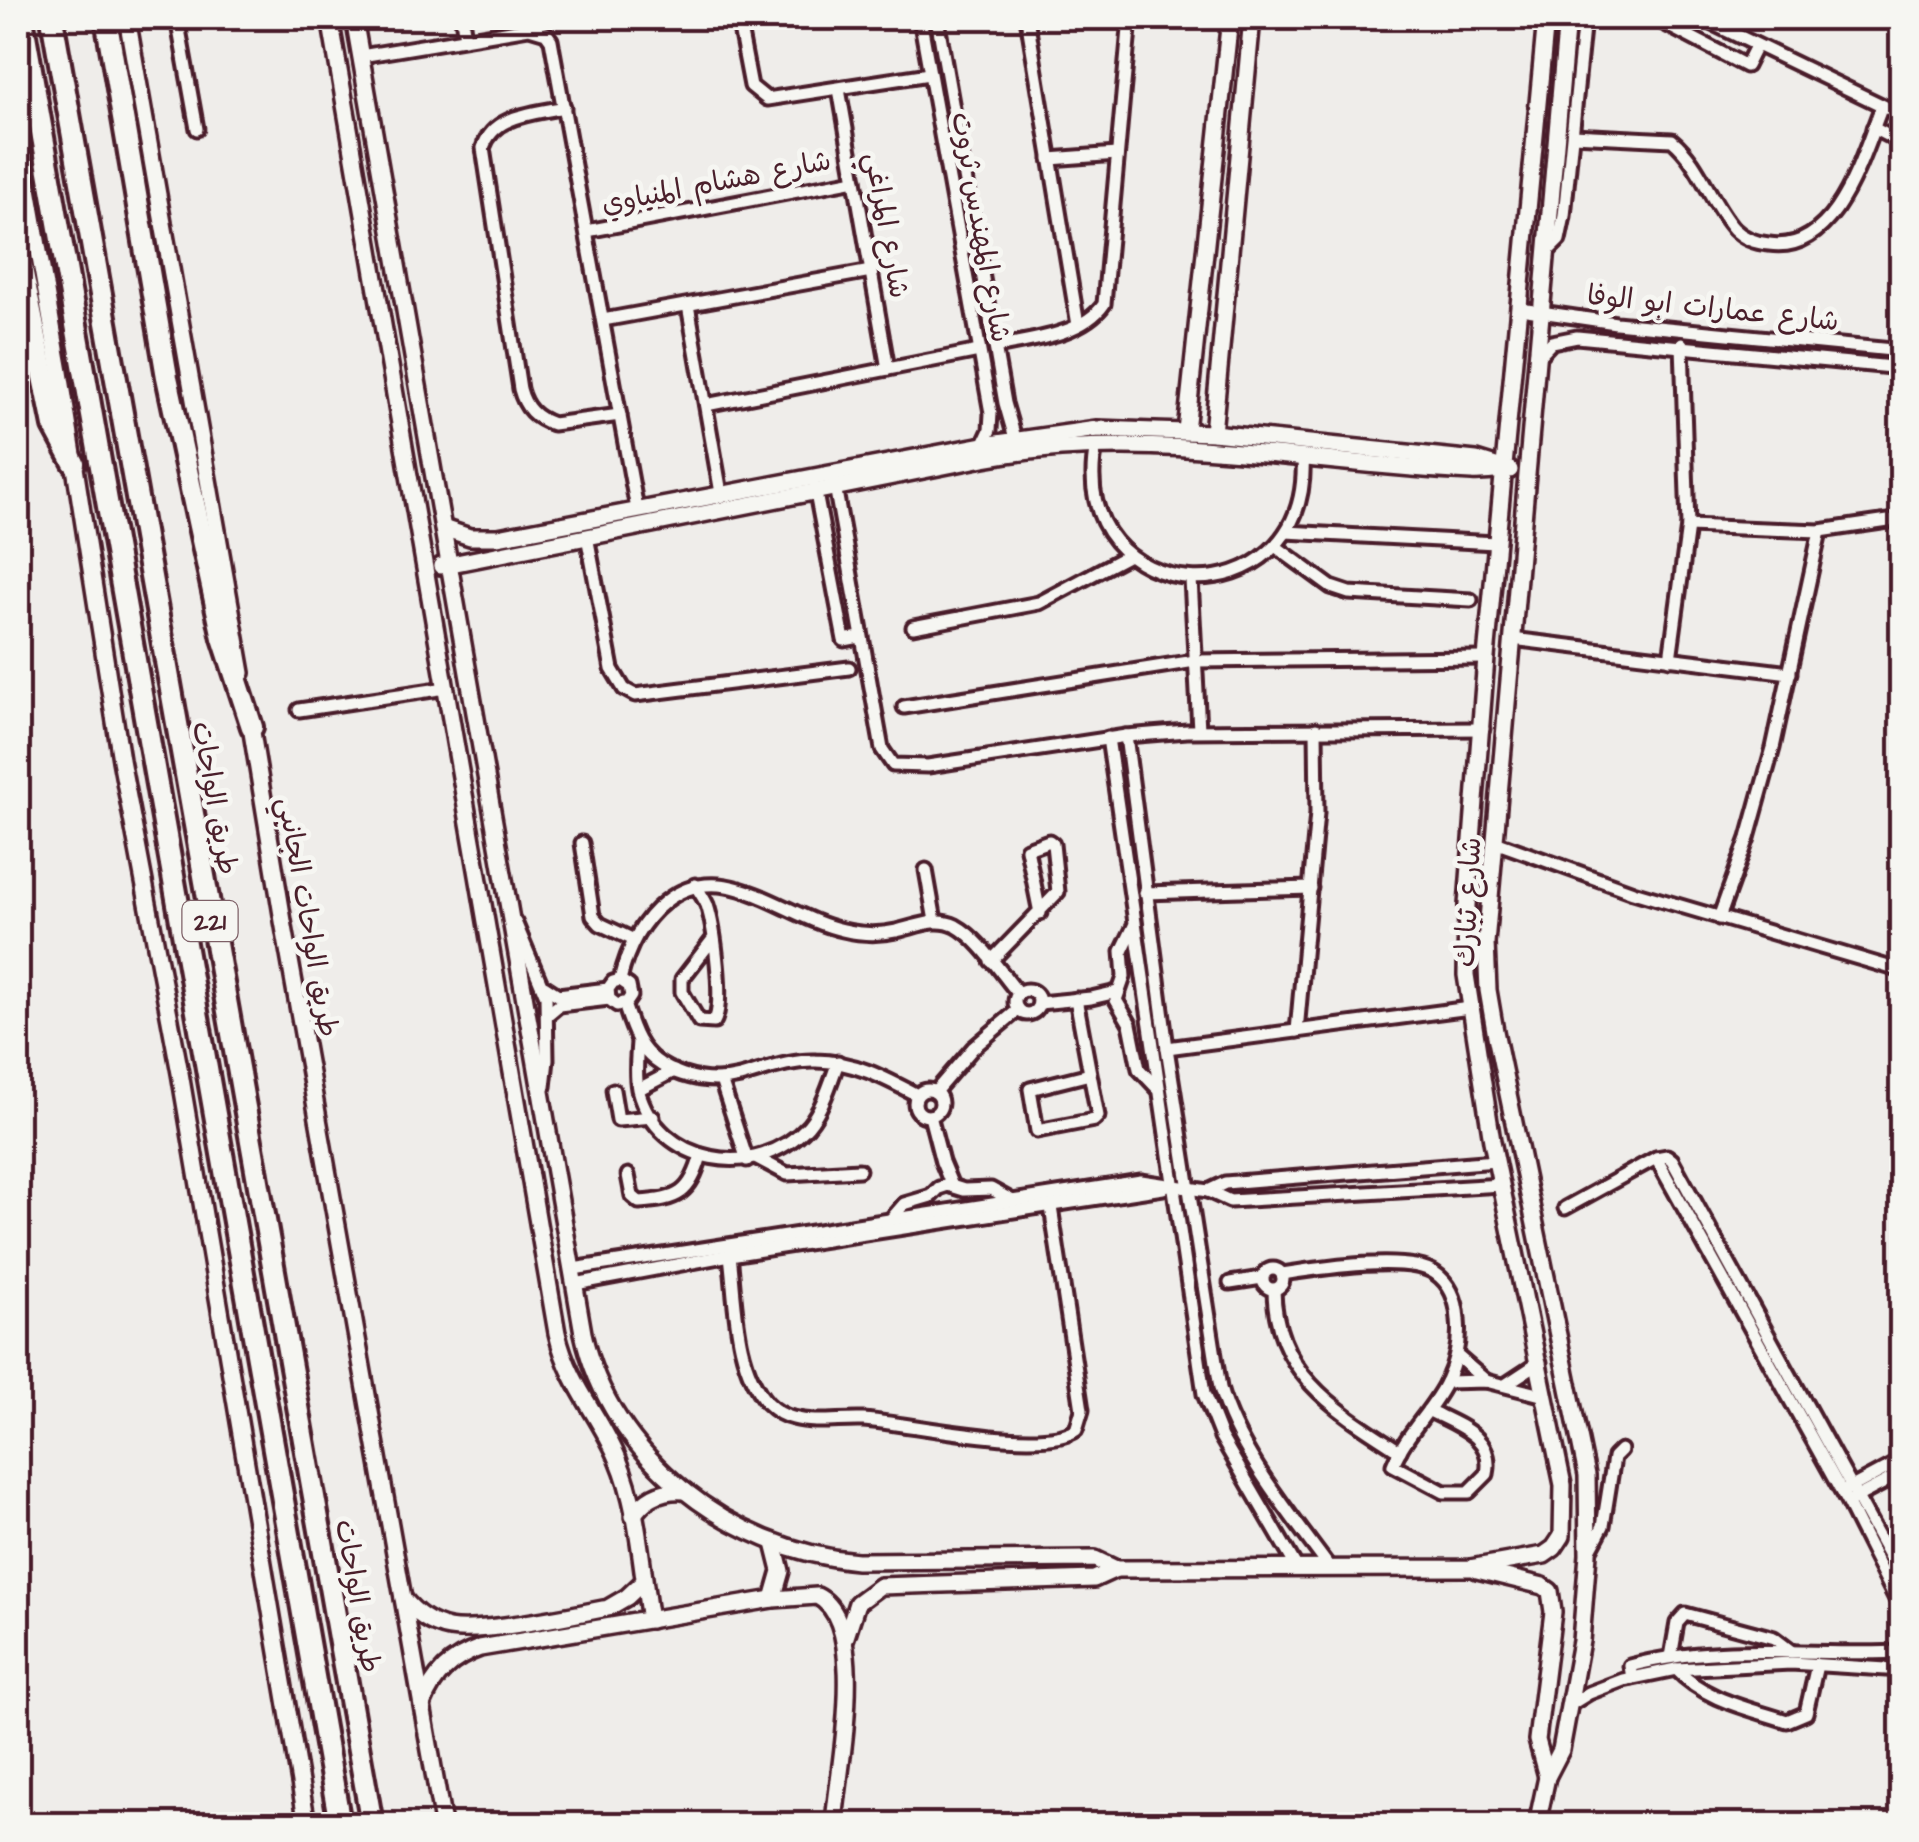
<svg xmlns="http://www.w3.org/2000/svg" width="1919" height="1842" font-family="'Architects Daughter','Playpen Sans Arabic',sans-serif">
<rect width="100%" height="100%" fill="#efedea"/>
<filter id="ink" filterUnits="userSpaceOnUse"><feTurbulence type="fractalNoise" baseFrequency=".01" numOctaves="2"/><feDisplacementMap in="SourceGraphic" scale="20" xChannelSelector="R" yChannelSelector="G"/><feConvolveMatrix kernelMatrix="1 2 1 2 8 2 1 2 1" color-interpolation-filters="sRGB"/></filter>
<g filter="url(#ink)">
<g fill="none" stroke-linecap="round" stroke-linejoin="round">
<!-- minor casing -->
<g stroke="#4a1f2b" stroke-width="19">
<g id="minor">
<polyline points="177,18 197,129"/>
<polyline points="462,18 465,38"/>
<polyline points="738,18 751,86 767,99 929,74"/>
<polyline points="920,18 991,413 990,430 983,445"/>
<polyline points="937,18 1005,403 1017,445"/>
<polyline points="1027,18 1078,325"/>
<polyline points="1654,18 1746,66 1756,46"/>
<polyline points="1701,18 1902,115"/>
<polyline points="361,56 529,28 546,33 551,40 637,509"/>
<polyline points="839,89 888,369"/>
<path d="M564,107C534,114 494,114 483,148L520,389C525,408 535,418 553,424L620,415"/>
<polyline points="1873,128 1902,143"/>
<path d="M1573,135L1672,140C1700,163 1710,202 1734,229C1743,238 1756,243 1769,244C1837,254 1862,156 1882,106"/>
<polyline points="1050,159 1117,154"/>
<polyline points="587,231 855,180"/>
<polyline points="1545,254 1559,240 1564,216 1584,18"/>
<polyline points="688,305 721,493"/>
<polyline points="1520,309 1616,323 1902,351"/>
<polyline points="603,320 871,271"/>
<path d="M995,347C1030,340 1083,335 1104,304L1130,18"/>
<polyline points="1536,359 1552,342 1577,337 1902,368"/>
<polyline points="706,405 979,351"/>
<path d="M1096,445C1063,612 1312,627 1303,458"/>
<polyline points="834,480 882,749 893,765 928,766 1126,736 1187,731 1483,729"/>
<polyline points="815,488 844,640 860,637"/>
<polyline points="1688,526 1820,531 1902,519"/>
<polyline points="1286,532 1496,543"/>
<polyline points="587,536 612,669 624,689 635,695 849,668"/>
<polyline points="1275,546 1331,587 1349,593 1471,600"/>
<polyline points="1191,579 1199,730"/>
<polyline points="913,627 1039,603 1129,555"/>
<polyline points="1512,639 1790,673"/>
<polyline points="1670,659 1688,526 1682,344"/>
<polyline points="904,707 1195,661 1486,658"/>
<polyline points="299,710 446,688"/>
<path d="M1126,736L1167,1048L1220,1388C1237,1450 1291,1515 1329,1567"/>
<polyline points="1108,738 1204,1394 1221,1437 1297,1568"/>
<polyline points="1495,842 1633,892 1902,971"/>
<polyline points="582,843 593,916 600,924 634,940"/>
<polyline points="926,870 935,921"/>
<path d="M695,885C699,891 704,898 707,905C714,926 725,1005 714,1022L699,1021L682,992V979L713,939"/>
<polyline points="1145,893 1311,888"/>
<polyline points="1719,918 1748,838 1773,748 1820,531"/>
<polyline points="515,922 546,996 547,1060 544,1087"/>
<polyline points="1134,926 1122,951 1124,977 1116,1000 1130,1024 1139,1069 1157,1088"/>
<polyline points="991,961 1058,892 1053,844 1049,841 1027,849 1040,913"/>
<path d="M620,980C627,950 640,922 665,902C723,855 783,917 843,930C860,934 879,935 896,931C916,927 936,916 956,926C980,939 1000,972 1018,993"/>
<polyline points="544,986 558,995 608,989 613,982 620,980 629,986 631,996 627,1002 617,1005 609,999 608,989"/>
<circle cx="1027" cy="1002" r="12"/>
<polyline points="1076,999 1098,1116 1094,1120 1037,1131 1030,1089 1090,1074"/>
<polyline points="1039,1003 1091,998 1117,992"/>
<path d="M624,1004C628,1016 632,1029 638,1040C656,1074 705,1086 740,1077C766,1070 789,1060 816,1061C853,1061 885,1078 917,1095"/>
<polyline points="547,1015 559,1005 609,999"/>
<polyline points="1297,1031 1317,813 1316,729"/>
<path d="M638,1042C637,1057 635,1073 638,1089C658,1166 757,1182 808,1126C823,1108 830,1084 838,1062"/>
<polyline points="1167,1048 1470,1008"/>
<polyline points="721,1080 747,1160"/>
<polyline points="639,1089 674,1071"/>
<circle cx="928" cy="1103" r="13"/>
<polyline points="613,1090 618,1120 653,1117"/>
<polyline points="935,1092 973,1048 1018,1010"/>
<polyline points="930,1116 942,1162 952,1186"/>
<polyline points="757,1158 787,1174 859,1170"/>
<polyline points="1656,1158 1847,1502 1902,1611"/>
<polyline points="1496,1161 1225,1183 1208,1191 1230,1201 1502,1185"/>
<path d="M628,1175L632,1196L639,1202C678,1200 691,1193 701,1155"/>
<polyline points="1565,1208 1656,1158 1667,1156 1672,1160 1902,1579"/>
<polyline points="891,1219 904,1204 931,1196 939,1188 948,1185 964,1190 991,1189 1011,1200"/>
<path d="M730,1255C736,1303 734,1364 767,1403C774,1410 784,1416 793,1418C816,1424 840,1419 863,1420C909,1423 1042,1454 1076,1430L1082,1410L1051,1207"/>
<circle cx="1273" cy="1279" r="10"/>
<polyline points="573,1269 1141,1181 1208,1191"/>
<path d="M1282,1274C1315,1269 1408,1254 1435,1273C1451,1284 1457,1302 1458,1320C1460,1340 1456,1361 1447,1380C1433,1410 1405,1434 1393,1465L1444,1492H1469L1487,1474C1495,1436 1457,1425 1428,1410"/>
<polyline points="1230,1283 1262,1278"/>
<polyline points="575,1284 730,1255 1163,1188"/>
<path d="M1274,1290C1275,1374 1336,1410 1400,1451"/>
<polyline points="1456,1355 1486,1381"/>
<polyline points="1446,1382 1486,1381 1545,1396"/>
<polyline points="1505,1385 1540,1362"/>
<polyline points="1848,1489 1902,1460"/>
<polyline points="1851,1500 1902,1473"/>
<polyline points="1588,1554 1603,1526 1614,1457 1621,1450"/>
<polyline points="1671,1657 1677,1623 1685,1614 1774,1638 1791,1651"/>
<path d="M1676,1669C1705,1700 1747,1708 1787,1721L1806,1713L1817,1665"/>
<path d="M1632,1678L1630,1666C1717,1642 1812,1656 1902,1652"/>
<polyline points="1568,1706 1589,1693 1623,1680 1676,1669 1791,1663 1902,1670"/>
</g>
</g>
<!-- tertiary casing -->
<g stroke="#4a1f2b" stroke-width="22">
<g id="tertiary">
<polyline points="127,18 242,673"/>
<path d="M330,18L557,1333C569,1385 599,1414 618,1459C639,1508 641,1567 650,1620"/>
<path d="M354,18L583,1333C610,1458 732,1550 857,1561L1095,1559L1116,1569L1470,1568L1544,1555L1554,1548L1562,1536L1563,1485L1492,1141L1466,975L1467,905L1486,658L1546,18"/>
<polyline points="18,131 60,372 121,760 180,1073 307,1824"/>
<polyline points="1186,431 1230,18"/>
<polyline points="1213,433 1252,18"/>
<polyline points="443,528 470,537 498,537 983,445 1097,429 1213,433 1476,460 1505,469"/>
<path d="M441,566L984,458C1146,427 1310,465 1472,472C1485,473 1497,470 1510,470"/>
<polyline points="250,720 283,921 443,1824"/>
<path d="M633,1516C645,1497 662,1489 685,1491"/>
<polyline points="1477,1570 1543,1586 1550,1591 1553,1612 1537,1740 1547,1777"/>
<path d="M403,1598C415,1613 429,1624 449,1628C481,1634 573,1615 608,1608L627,1597L643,1582"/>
<polyline points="773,1599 781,1571 774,1543"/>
<polyline points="846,1637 857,1603 880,1586 1094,1579 1116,1569"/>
<path d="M423,1703C434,1675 451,1658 480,1648L773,1599L817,1596C871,1622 837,1774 834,1824"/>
<polyline points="1537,1824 1547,1777 1561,1750 1581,1641 1588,1554 1587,1475 1495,1031 1488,990 1486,943 1567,18"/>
</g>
</g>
<!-- trunk casing -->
<g stroke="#4a1f2b" stroke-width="28">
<g id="trunk">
<polyline points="22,18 340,1824"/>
<polyline points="52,18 372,1824"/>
<polyline points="106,18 167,377 223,638 252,727"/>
<polyline points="18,249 54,426 74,463"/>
</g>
</g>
<!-- minor -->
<use href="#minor" stroke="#f6f6f2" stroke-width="11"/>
<!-- tertiary -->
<use href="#tertiary" stroke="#f6f6f2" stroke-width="15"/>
<!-- trunk -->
<use href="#trunk" stroke="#f6f6f2" stroke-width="20"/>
</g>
</g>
<g text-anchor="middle" stroke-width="10" stroke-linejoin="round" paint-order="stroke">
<!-- shield labels -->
<rect fill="#f6f6f2" stroke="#7e6067" stroke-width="2.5" x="182.5" y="901" width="55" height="40" rx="8"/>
<g font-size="25" font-weight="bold" fill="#4a1f2b">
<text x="210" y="930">221</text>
</g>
<!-- street labels -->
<g font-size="28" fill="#4a1f2b" stroke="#f6f6f2">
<text transform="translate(716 181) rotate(-11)" y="10">شارع هشام المنياوي</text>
<text transform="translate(888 225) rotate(80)" y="10">شارع المراغي</text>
<text transform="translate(982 227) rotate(80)" y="10">شارع المهندس ثروت</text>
<text transform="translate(1713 307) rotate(6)" y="10">شارع عمارات ابو الوفا</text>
<text transform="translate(216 798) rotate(80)" y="10">طريق الواحات</text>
<text transform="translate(1467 902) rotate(-87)" y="10">شارع تبارك</text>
<text transform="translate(309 917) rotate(80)" y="10">طريق الواحات الجانبي</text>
<text transform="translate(359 1596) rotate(80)" y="10">طريق الواحات</text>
</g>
</g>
<!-- margin -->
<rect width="1919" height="1842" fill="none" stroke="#f6f6f2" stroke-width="60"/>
<rect x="30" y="30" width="1859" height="1782" fill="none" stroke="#4a1f2b" stroke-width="4" filter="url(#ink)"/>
</svg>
